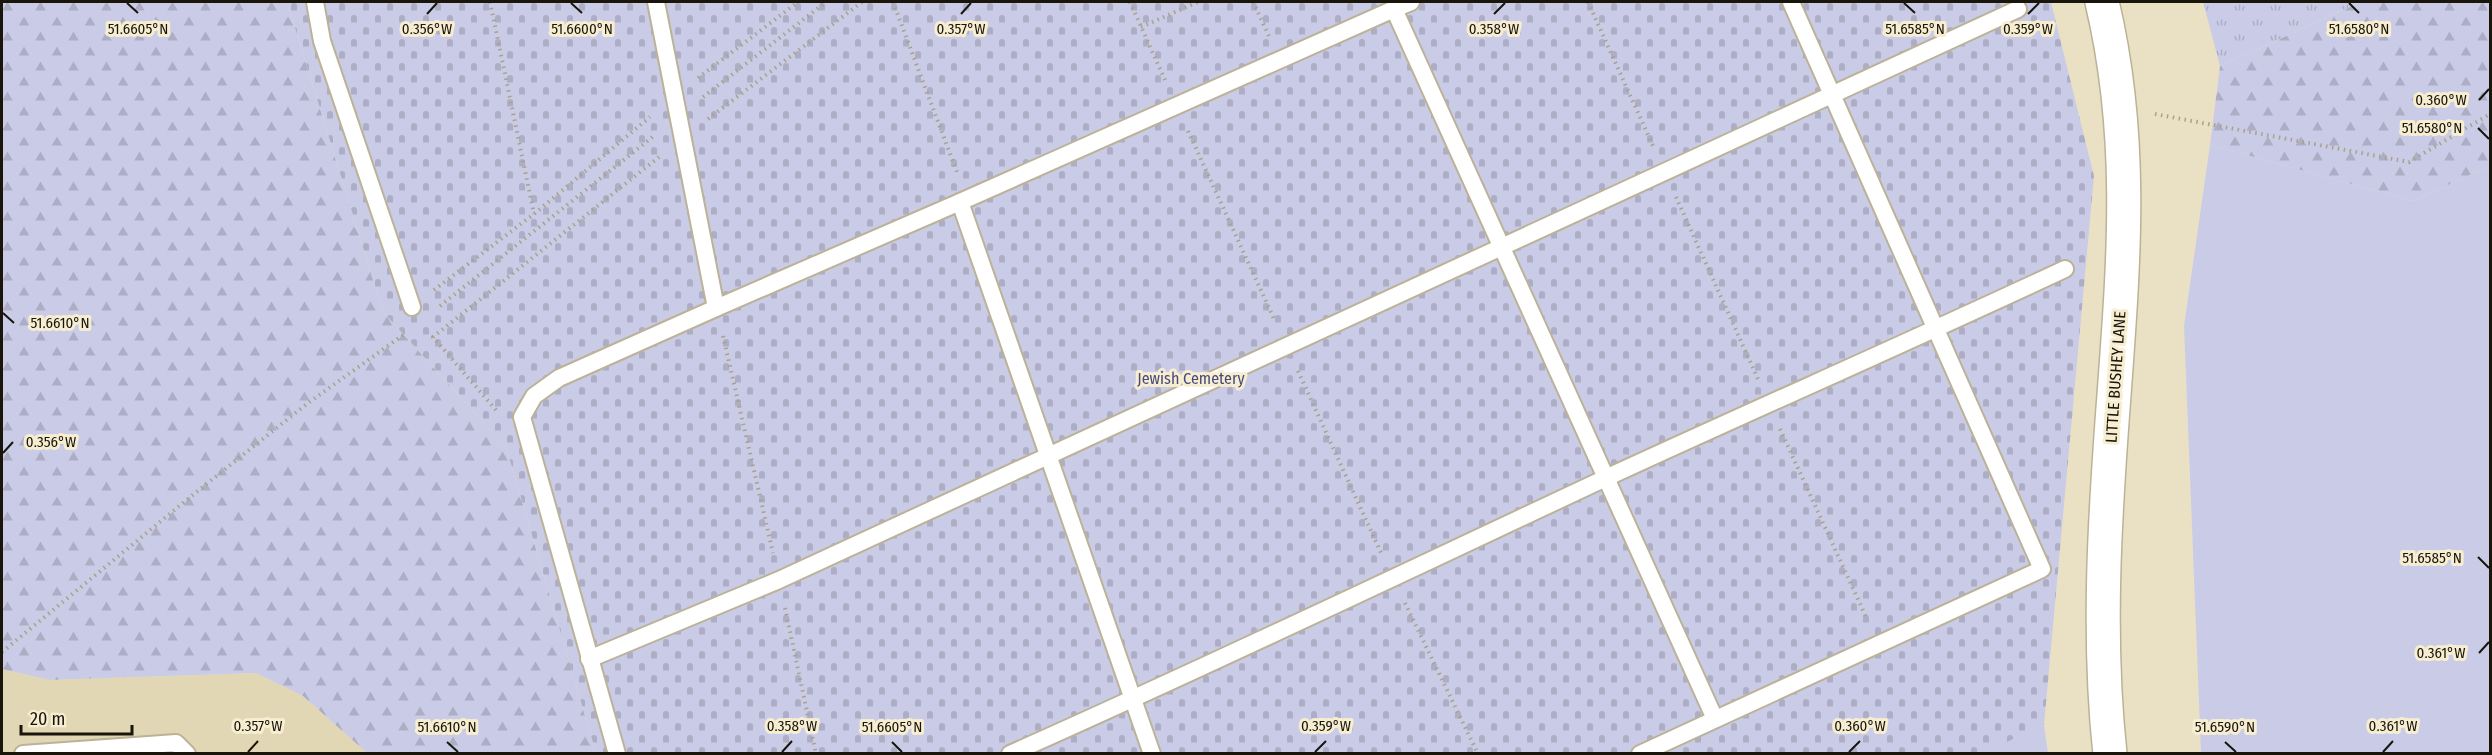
<svg xmlns="http://www.w3.org/2000/svg" width="2492" height="755" font-family="'Fira Sans Condensed',sans-serif">
<defs>
<pattern id="grass-tufts" width="24" height="20" patternUnits="userSpaceOnUse" patternTransform="scale(1.5)"><rect width="24" height="20" fill="#cacce7"/><path d="M3 7l-1-3M5 7V3M7 7l1-3M15 17l-1-3M17 17v-4M19 17l1-3" fill="none" stroke="#adaec5"/></pattern>
<pattern id="forest-firs" width="22" height="20" patternUnits="userSpaceOnUse" patternTransform="scale(1.5)"><rect width="22" height="20" fill="#cacce7"/><path d="M5 1l3.5 6h-7zM16 11l3.5 6h-7z" fill="#adaec5"/></pattern>
<pattern id="cemetery-stones" width="16" height="16" patternUnits="userSpaceOnUse" patternTransform="scale(1.5)"><rect width="16" height="16" fill="#cacce7"/><path d="M2 7V4a2 2 0 0 1 4 0v3zM10 15v-3a2 2 0 0 1 4 0v3z" fill="#adaec5"/></pattern>
</defs>
<rect width="100%" height="100%" fill="#eae1c5"/>
<!-- built -->
<polygon fill="#e2d7b4" points="2,669 49,680 256,673 303,696 367,753 2,754"/>
<!-- grass -->
<polygon fill="url(#grass-tufts)" points="2203,2 2361,2 2220,66"/>
<!-- forest -->
<g fill="url(#forest-firs)">
<polygon points="2,2 287,2 383,312 506,447 596,753 367,753 303,696 256,673 49,680 2,669"/>
<polygon points="2361,2 2490,2 2490,166 2413,201 2210,145 2220,66"/>
</g>
<!-- cemetery -->
<polygon fill="url(#cemetery-stones)" points="287,2 2051,2 2094,176 2044,725 1983,754 596,753 506,447 383,312"/>
<!-- park -->
<g fill="#cacce7">
<polygon points="2210,145 2413,201 2490,166 2490,753 2201,753 2184,326"/>
<polygon points="2044,725 2048,753 1983,753"/>
</g>
<g fill="none" stroke-linecap="round" stroke-linejoin="round">
<!-- lane casing -->
<g stroke="#bbb297" stroke-width="20">
<g id="lane">
<polyline points="315,2 322,41 412,307"/>
<polyline points="1394,9 1411,2"/>
<polyline points="960,202 1394,9 1715,719"/>
<polyline points="716,308 960,202 1152,754"/>
<polyline points="589,659 779,580 2018,9"/>
<polyline points="23,754 176,743 187,754"/>
<polyline points="617,754 522,417 534,396 559,378 716,308 656,2"/>
<path d="M1010,754C1211,665 1409,570 1608,477C1760,407 1913,340 2065,269"/>
<polyline points="1640,754 2042,569 1791,2"/>
</g>
</g>
<!-- secondary casing -->
<g stroke="#bbb297" stroke-width="36">
<path id="secondary" d="M2102,2C2134,136 2124,259 2114,395C2105,513 2097,635 2110,754"/>
</g>
<!-- path -->
<g stroke="#a9a28b" stroke-width="4" stroke-dasharray="1.5 4.5" stroke-linecap="butt">
<polyline points="490,2 534,214"/>
<polyline points="893,2 958,175"/>
<polyline points="1130,2 1165,80"/>
<polyline points="1253,2 1269,36"/>
<polyline points="1588,2 1653,146"/>
<polyline points="1141,27 1198,2"/>
<polyline points="698,78 798,2"/>
<polyline points="703,97 826,2"/>
<polyline points="2155,114 2409,162 2490,114"/>
<polyline points="708,119 862,2"/>
<polyline points="1188,131 1275,321"/>
<polyline points="1676,197 1758,379"/>
<polyline points="434,290 534,214 650,117"/>
<polyline points="440,306 655,135"/>
<polyline points="723,336 773,553"/>
<polyline points="1298,371 1382,555"/>
<polyline points="496,410 433,337 659,157"/>
<polyline points="1780,429 1867,619"/>
<polyline points="1405,603 1478,754"/>
<polyline points="785,608 816,754"/>
<polyline points="2,652 189,498 308,403 406,333"/>
</g>
<!-- lane -->
<use href="#lane" stroke="#fff" stroke-width="16"/>
<!-- secondary -->
<use href="#secondary" stroke="#fff" stroke-width="33"/>
</g>
<!-- ticks -->
<path fill="none" stroke="#19150b" stroke-width="2" d="M127,3L138,13M571,3L582,13M1904,3L1915,13M2349,3L2359,13M427,14L437,3M961,14L971,3M1494,14L1505,3M2028,14L2039,3M2479,100L2489,89M2478,128L2489,139M3,313L14,323M3,453L13,442M2478,557L2489,568M2479,653L2489,642M447,742L458,752M892,742L902,752M2225,742L2236,752M248,752L258,741M782,752L792,741M1315,752L1326,741M1849,752L1860,741M2383,752L2393,741"/>
<g text-anchor="middle" stroke-width="6" stroke-linejoin="round" paint-order="stroke">
<!-- street labels -->
<g font-size="16" fill="#19150b" stroke="#f7eed2">
<text transform="translate(2115 377) rotate(-86)" y="6">LITTLE BUSHEY LANE</text>
</g>
<!-- park labels -->
<g font-size="16" fill="#49497b" stroke="#f7eed2">
<text x="1191" y="384">Jewish Cemetery</text>
</g>
</g>
<g font-size="15" text-anchor="middle" fill="#19150b" stroke="#f7eed2" stroke-width="6" stroke-linejoin="round" paint-order="stroke">
<text x="138" y="34">51.6605°N</text>
<text x="1915" y="34">51.6585°N</text>
<text x="582" y="34">51.6600°N</text>
<text x="2359" y="34">51.6580°N</text>
<text x="427" y="34">0.356°W</text>
<text x="961" y="34">0.357°W</text>
<text x="1494" y="34">0.358°W</text>
<text x="2028" y="34">0.359°W</text>
<text x="2441" y="105">0.360°W</text>
<text x="2432" y="133">51.6580°N</text>
<text x="60" y="328">51.6610°N</text>
<text x="51" y="447">0.356°W</text>
<text x="2432" y="563">51.6585°N</text>
<text x="2441" y="658">0.361°W</text>
<text x="258" y="731">0.357°W</text>
<text x="792" y="731">0.358°W</text>
<text x="1326" y="731">0.359°W</text>
<text x="1860" y="731">0.360°W</text>
<text x="2393" y="731">0.361°W</text>
<text x="447" y="732">51.6610°N</text>
<text x="892" y="732">51.6605°N</text>
<text x="2225" y="732">51.6590°N</text>
</g>
<!-- border -->
<rect width="2492" height="755" fill="none" stroke="#19150b" stroke-width="6"/>
<!-- scale -->
<path d="M21 725v9h111v-9" fill="none" stroke="#19150b" stroke-width="3"/>
<text x="30" y="725" font-size="18" fill="#19150b" stroke="#f7eed2" stroke-width="4.5" paint-order="stroke">20 m</text>
</svg>
